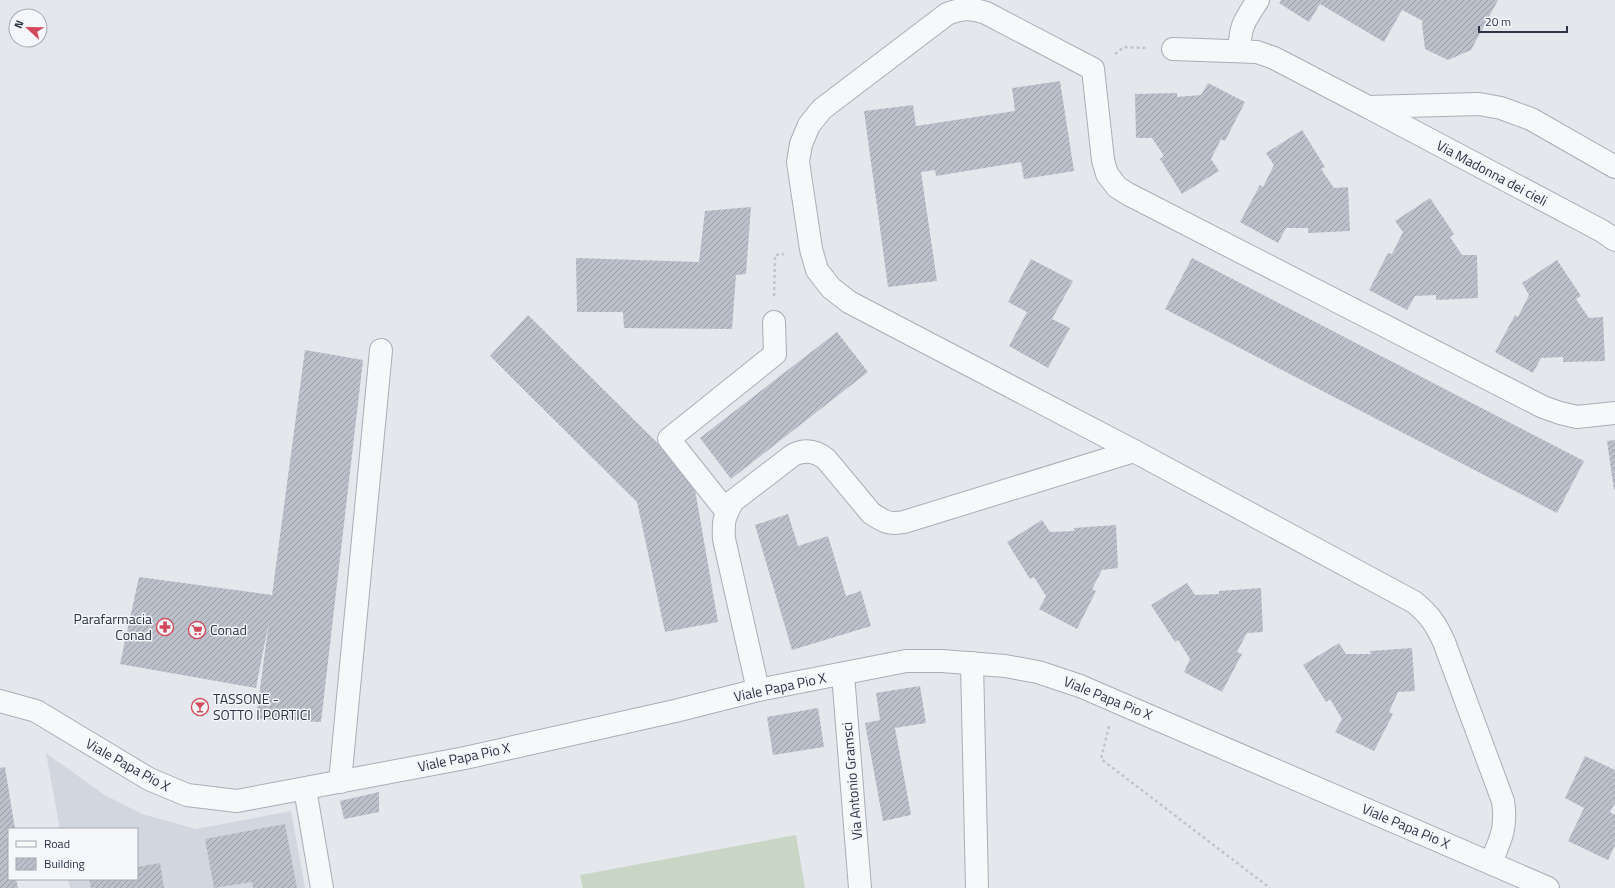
<svg xmlns="http://www.w3.org/2000/svg" width="1615" height="888" font-family="'Titillium Web',sans-serif">
<defs>
<pattern id="building-hatch" width="6" height="6" patternUnits="userSpaceOnUse"><rect width="6" height="6" fill="#bbc0ca"/><path d="M-1 1l2-2M0 6l6-6M5 7l2-2" fill="none" stroke="#989da6"/></pattern>
</defs>
<rect width="100%" height="100%" fill="#e4e7ec"/>
<!-- built -->
<polygon fill="#d2d6de" points="46,753 103,794 142,814 196,829 291,811 305,888 70,888 68,879 137,879 137,829 60,829"/>
<!-- grass -->
<polygon fill="#c9d6c5" points="796,835 805,888 583,888 580,875"/>
<!-- building -->
<g fill="url(#building-hatch)">
<polygon points="1281,0 1498,0 1471,50 1448,60 1425,49 1422,24 1423,21 1402,10 1384,42 1320,4 1309,22 1279,3"/>
<polygon points="1060,81 1074,171 1024,179 1021,162 936,176 935,170 921,172 937,281 888,287 864,111 913,105 916,126 1015,111 1012,88"/>
<polygon points="1208,83 1245,102 1225,141 1221,139 1211,159 1219,171 1182,194 1160,159 1164,156 1152,138 1136,138 1135,94 1177,93 1177,97 1201,95"/>
<polygon points="1302,130 1325,167 1321,169 1334,188 1348,187 1350,231 1308,233 1308,228 1286,228 1278,243 1240,222 1260,185 1263,187 1274,165 1266,153"/>
<polygon points="1430,198 1454,234 1450,237 1462,255 1477,255 1478,298 1436,300 1436,295 1415,296 1407,310 1369,290 1388,253 1392,254 1403,232 1395,221"/>
<polygon points="751,207 746,274 736,275 732,329 624,328 623,312 577,312 576,258 699,262 705,211"/>
<polygon points="1192,258 1584,461 1557,513 1165,309"/>
<polygon points="1031,259 1073,281 1052,319 1070,328 1048,368 1009,346 1027,312 1008,302"/>
<polygon points="1557,260 1581,296 1576,299 1589,318 1603,317 1605,361 1563,362 1563,357 1541,358 1533,373 1495,352 1515,315 1518,317 1529,295 1522,283"/>
<polygon points="528,315 693,478 718,622 665,632 637,502 490,356"/>
<polygon points="837,332 868,372 731,479 700,438"/>
<polygon points="305,350 363,360 321,722 256,719 269,621 256,688 120,664 139,577 272,595"/>
<polygon points="1615,440 1615,490 1614,490 1607,441"/>
<polygon points="788,514 798,546 828,536 846,596 861,591 871,626 792,650 755,525"/>
<polygon points="1042,520 1050,532 1074,531 1074,528 1116,525 1118,568 1102,570 1092,589 1096,591 1077,629 1039,609 1046,596 1034,577 1030,579 1007,542"/>
<polygon points="1187,583 1195,595 1219,594 1219,591 1261,588 1263,632 1247,633 1237,652 1242,654 1222,692 1184,672 1190,659 1178,640 1175,642 1151,605"/>
<polygon points="1339,643 1346,654 1371,654 1370,651 1412,648 1415,691 1398,692 1389,712 1393,714 1374,751 1335,732 1342,719 1330,699 1326,702 1303,665"/>
<polygon points="920,686 926,723 895,728 911,815 883,821 865,723 880,720 876,693"/>
<polygon points="818,708 824,747 773,755 767,717"/>
<polygon points="1585,756 1615,770 1615,803 1610,812 1615,815 1615,845 1608,860 1568,841 1584,808 1565,798"/>
<polygon points="5,767 15,829 9,829 9,835 7,835 9,843 9,879 16,879 18,888 0,888 0,768"/>
<polygon points="379,792 379,812 344,819 340,801"/>
<polygon points="285,824 297,888 253,888 252,882 214,888 205,839"/>
<polygon points="160,863 164,888 91,888 89,879 137,879 137,867"/>
</g>
<g fill="none" stroke-linecap="round" stroke-linejoin="round">
<!-- minor casing -->
<g stroke="#a9aeb7" stroke-width="24">
<g id="minor">
<polyline points="1173,49 1257,52 1274,58 1368,107"/>
<path d="M1240,50C1239,26 1246,19 1258,0"/>
<polyline points="1615,167 1531,119 1501,108 1479,104 1368,107 1602,231 1615,240"/>
<polyline points="727,512 669,439 775,354 774,322"/>
<polyline points="972,663 977,888"/>
<polyline points="843,674 860,888"/>
<path d="M758,690L724,539C723,521 724,517 733,501L793,455C805,449 816,451 826,459L871,513C883,521 888,525 904,522L1134,451"/>
<polyline points="0,701 36,711 149,779 187,795 237,801 465,758 675,711 758,690 906,661 942,661 1005,666 1038,672 1080,686 1548,888"/>
<polyline points="340,782 381,350"/>
<polyline points="305,789 322,888"/>
<path d="M1491,862C1501,839 1507,827 1503,801L1444,642C1436,624 1429,614 1414,602L1134,451L849,302L831,288L817,270L811,249L798,162L801,144L809,125L822,109L947,14C963,8 970,8 986,13L1093,69L1103,160L1107,174L1117,187L1128,194L1543,407L1560,413L1577,417L1615,413"/>
</g>
</g>
<!-- path -->
<g stroke="#c2c5cb" stroke-width="2.5" stroke-dasharray="3 3" stroke-linecap="butt">
<polyline points="1115,54 1124,47 1148,48"/>
<polyline points="774,296 775,255 784,254"/>
<polyline points="1109,726 1101,759 1270,888"/>
</g>
<!-- minor -->
<use href="#minor" stroke="#f7f8fa" stroke-width="22"/>
</g>
<!-- icons -->
<defs>
<g id="pharmacy-ring" transform="scale(0.9)"><circle r="9.5" fill="#f4f6f9" stroke="#d1495b" stroke-width="1.5"/><path d="M-2-6h4v4h4v4h-4v4h-4v-4h-4v-4h4Z" fill="#d1495b"/></g>
<g id="supermarket-ring" transform="scale(0.9)"><circle r="9.5" fill="#f4f6f9" stroke="#d1495b" stroke-width="1.5"/><path d="M-6-5.5h2.5l.6 2H6L4.5 2H-2.5L-4.4-4H-6ZM-1.5 3.2a1.3 1.3 0 1 0 .1 0ZM3 3.2a1.3 1.3 0 1 0 .1 0Z" fill="#d1495b"/></g>
<g id="bar-ring" transform="scale(0.9)"><circle r="9.5" fill="#f4f6f9" stroke="#d1495b" stroke-width="1.5"/><path d="M-6-5H6L.8 .8V4.5H3.5V6h-7V4.5H-.8V.8Z" fill="#d1495b"/></g>
</defs>
<g fill-rule="evenodd">
<use href="#pharmacy-ring" x="165" y="627"/>
<use href="#supermarket-ring" x="197" y="630"/>
<use href="#bar-ring" x="200" y="707"/>
</g>
<g text-anchor="middle" stroke-width="3" stroke-linejoin="round" paint-order="stroke">
<!-- street labels -->
<g font-size="14" fill="#2b3445" stroke="#f4f6f9">
<text transform="translate(1492 173) rotate(28)" y="5">Via Madonna dei cieli</text>
<text transform="translate(780 687) rotate(-12)" y="5">Viale Papa Pio X</text>
<text transform="translate(1108 698) rotate(22)" y="5">Viale Papa Pio X</text>
<text transform="translate(464 757) rotate(-12)" y="5">Viale Papa Pio X</text>
<text transform="translate(128 765) rotate(29)" y="5">Viale Papa Pio X</text>
<text transform="translate(852 781) rotate(-95)" y="5">Via Antonio Gramsci</text>
<text transform="translate(1406 826) rotate(23)" y="5">Viale Papa Pio X</text>
</g>
<!-- poi labels -->
<g font-size="14" fill="#2b3445" stroke="#f4f6f9" text-anchor="start">
<text x="152" y="624" text-anchor="end">Parafarmacia<tspan x="152" dy="16">Conad</tspan></text>
<text x="210" y="635">Conad</text>
<text x="213" y="704">TASSONE -<tspan x="213" dy="16">SOTTO I PORTICI</tspan></text>
</g>
</g>
<!-- legend -->
<rect x="8" y="828" width="130" height="52" fill="#f4f6f9" stroke="#a4a8b1"/>
<rect x="16" y="841" width="20" height="6" fill="#f7f8fa" stroke="#a4a8b1"/>
<text x="44" y="848" font-size="12" fill="#2b3445">Road</text>
<rect x="16" y="858" width="20" height="12" fill="url(#building-hatch)" stroke="#a4a8b1"/>
<text x="44" y="868" font-size="12" fill="#2b3445">Building</text>
<!-- north arrow -->
<g transform="translate(28 28) rotate(292)"><circle r="19" fill="#f4f6f9" stroke="#a4a8b1"/>
<path d="M0-3L7 15L0 10L-7 15Z" fill="#d1495b"/>
<text y="-6" font-size="11" font-weight="bold" text-anchor="middle" fill="#2b3445">N</text>
</g>
<!-- scale -->
<path d="M1479 26v6h88v-6" fill="none" stroke="#2b3445" stroke-width="2"/>
<text x="1485" y="26" font-size="12" fill="#2b3445" stroke="#f4f6f9" stroke-width="3" paint-order="stroke">20 m</text>
</svg>
